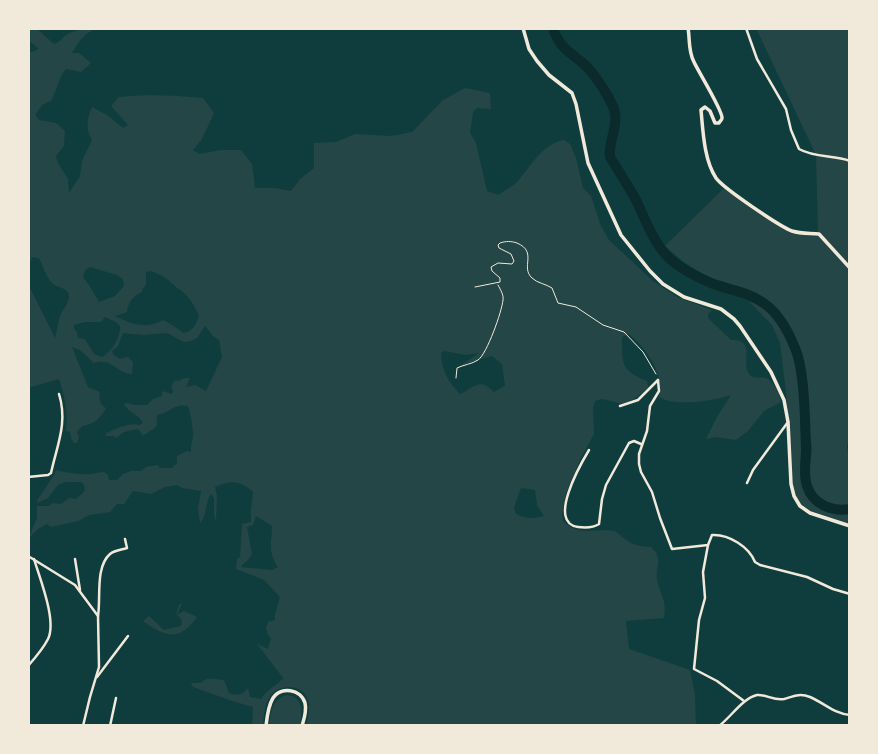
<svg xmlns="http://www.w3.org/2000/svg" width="878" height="754" font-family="'DM Sans',sans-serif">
<rect width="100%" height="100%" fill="#0f3d3e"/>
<!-- green -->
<g fill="#244646" fill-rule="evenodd">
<path d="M28,28H36L54,44C61,42 63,36 68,34C78,29 86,28 97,28C84,34 79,40 72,53H79L91,63L81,72L66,69L61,76L52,100L42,105L35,115L39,120L56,123L65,131L64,146L56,156L58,163L68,179L69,193L80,176L82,161L92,140C85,129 87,119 92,107L107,115L123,128L128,125L111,106L119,97C147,94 174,95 203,98L214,113L202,139L193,150L199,154L221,150H241L252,164L255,188H275L291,191L300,179L314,168V143L336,142L355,134L391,136L412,132L443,100L465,88L490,93L491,109L477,108L473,112L470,133L476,143L487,191L498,195C504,191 512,187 517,182C531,166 542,144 564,140L570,144L576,158L583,188L591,196L601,226L609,240L653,281L677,297L712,310L708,314V318L731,340C758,339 739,365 750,375C755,380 760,376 766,378C774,381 779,394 781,402L764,411L748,431L736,440L716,437L706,439L717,417L731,395C713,401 675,407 659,397C665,374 646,348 629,334L622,337C622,365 621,370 647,381L648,387C640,395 630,405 618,403C608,401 604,397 595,401L593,408L594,434L580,460L566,493L562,514L563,521C577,537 597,528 615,531C629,543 633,546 651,547C664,559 655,565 657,579C660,597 667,597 664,618L626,621L629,649L690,670L695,695L696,726H306C308,717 311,707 307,698C300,682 276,685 269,698C264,707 264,716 263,726H252L253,707L235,702L193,687L191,683H201C208,675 215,680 224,680L229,693C238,696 242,695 248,688L250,697L261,699C266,690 275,687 281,680L284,679L257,644L268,649L271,638L268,635L266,628L268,622L275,620V614L280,597L264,580L236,569L237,559L240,557L242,524L251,522V509L253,492C240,480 230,480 215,487L217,496L216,521L214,514V498L211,494C205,502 207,516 200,523L198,508L201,491L182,488L177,485L165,487L151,494L133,491L124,504H117L110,512L89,515L78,521L51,527L47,524L38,529L28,539L37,518V506H48L53,503L61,504L69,498L76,499L84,492L85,487L82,482H66L58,485L48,498L37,503L38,499L54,475L56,470C67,473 81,475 92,474C96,473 100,472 104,472L108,475L109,480H117L123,474L131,471H141L146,467L158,465L160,468H172L177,463V456L187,451L191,452C190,445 194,439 193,432C192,424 191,414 188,406C174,403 170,413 157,415C156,428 160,424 149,432C146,433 144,435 142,436L141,432L137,429L124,432L116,438L114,436H106V433C116,429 129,422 139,425L143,423C139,414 128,413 124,404L127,403L135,405H147L153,399L162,396V391L172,394L173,391L171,387L175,380L179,381L184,378H190L186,387L195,385L206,391L222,357L219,340L213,336L205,326L197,338L191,341L184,342L167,333L142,335L123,333L118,346L112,351L113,354L119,359L128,357L133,362L132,374C116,373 112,357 94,363L80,350L72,347L88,387L100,392C99,398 99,404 106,408C101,418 93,425 82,426L77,432L79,437L77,443H74L71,438L70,432L66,431C68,413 65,397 59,379L28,388V284L55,338C57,331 58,323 60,316C63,309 73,299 67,291C63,287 56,287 52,283C46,277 43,266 39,258L32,257L28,267V50L31,52L39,49L28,40ZM90,267L117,275L123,279L124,286L115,296L99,302L89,285L83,277L85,270ZM150,271C161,274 166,278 174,285C181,292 176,286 183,292C191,299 195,307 199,316C196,325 193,331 183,333L174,326L163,320C146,330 131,324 115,316L127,312C128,302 133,296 142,292L143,288L146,285V272ZM105,317L116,322L120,326C121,336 112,352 102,357L94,354L85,339L78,338L77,332L74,328V325L85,322H101ZM444,351L466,355L479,353L457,368L468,363L492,356L502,364L505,386L494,392C479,377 475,387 460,394C449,383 441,369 441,353ZM521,488L535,490L537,505L544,516C532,519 526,519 516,514L514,507ZM256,516L272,526C272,543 267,551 278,567L272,570L241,567L242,565L248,560L252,554L247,527L253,525Z"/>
<polygon points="756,28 850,28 850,440 847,445 848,454 850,454 850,506 837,507 826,504 813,493 809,472 812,449 801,356 785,320 763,299 742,289 711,279 685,263 665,246 725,187 792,230 818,234 816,155"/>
<path d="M740,292C748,295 757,298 764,303C803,332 805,394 805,438C806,453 802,471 807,486C813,505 832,511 850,509V526L818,516L800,506L791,488L786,392L780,343L772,325Z"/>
<path d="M182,603L177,615L184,611L197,617C179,642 165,637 143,621L149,616L164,630L181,626L182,620L176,614L179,605Z"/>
<path d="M287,695C304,697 302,713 300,726H269C271,712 272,699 287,695Z"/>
</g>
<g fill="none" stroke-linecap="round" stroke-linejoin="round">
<!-- river -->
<path stroke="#0a2a2b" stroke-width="10" d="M553,28C560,51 575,54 589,69C597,78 613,102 615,113C618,127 608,142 610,157C618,170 627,184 635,198C645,218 653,243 669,258C680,268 697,277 711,283C729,290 749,292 765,304C779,314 789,333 795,348C805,371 805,423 806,449C806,461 803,475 807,486C813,505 833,512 850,509"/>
<!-- path -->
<g stroke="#f1e9da" stroke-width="1">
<path d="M475,287L500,282V278L492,271L491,267L498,263L512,264L514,261L511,254L499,248L498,245L500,243C506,241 511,241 517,243C538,252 520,267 532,278C537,283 546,284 552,288L558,303L576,307L603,325L624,332L643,352L656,374"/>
<path d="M456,378L457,368C463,365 472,364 478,360C487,354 502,311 503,300C504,295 500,289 498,285"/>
</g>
<!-- minor -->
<g stroke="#f1e9da" stroke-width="2.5">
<path d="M746,28L757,59L786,109L791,130L799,149C815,158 833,155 850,161"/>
<path d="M658,380L659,391L650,406L647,431L639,454V464L641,472L652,492L660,518L672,549L708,545L712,535C729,534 749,547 755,562L760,565L807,577L833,589L850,594"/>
<polyline points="620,406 638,400 658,380"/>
<path d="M589,450C580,465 547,523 578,527C586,528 593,528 599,524L602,499L606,485L629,443L634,441L641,444"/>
<path d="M28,477L48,475L51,473C57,445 68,423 59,394"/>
<polyline points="747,483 753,470 788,422"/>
<polyline points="708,545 703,572 705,598 699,620 694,669 717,681 744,701"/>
<polyline points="28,556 75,585 98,616 99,667 90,697 83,726"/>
<polyline points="75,559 80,590"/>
<path d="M98,616C101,598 95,567 110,554C115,550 121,550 127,548L125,539"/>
<path d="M28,666C35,658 43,649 48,639C57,621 40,579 34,559"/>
<polyline points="97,677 128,636"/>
<polyline points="110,726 116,698"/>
<path d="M719,726C731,717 743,698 757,695C766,694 774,701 784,699C794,696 800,693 810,697C824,703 835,714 850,715"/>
</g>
<!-- tertiary -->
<g stroke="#f1e9da" stroke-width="3.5">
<polyline points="523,28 529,49 537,61 549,75 572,93 576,104 588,163 621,235 650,271 663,284 684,297 721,309 734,319 740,326 771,372 784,400 788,422 791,484 794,496 800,506 810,513 850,526"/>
<path d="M688,28C690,39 688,51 694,62C698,71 723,111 722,118C722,120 720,121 719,123H715L710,111L705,107L701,110C703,131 704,160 716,178C723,188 779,226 792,231C801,234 810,233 819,234L850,268"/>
</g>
<!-- secondary -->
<path stroke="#f1e9da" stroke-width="3.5" d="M266,726C267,717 268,706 273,698C281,686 301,689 305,703C307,711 304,719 302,726"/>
</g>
<!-- border -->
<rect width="878" height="754" fill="none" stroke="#f1e9da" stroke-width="60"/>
</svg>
